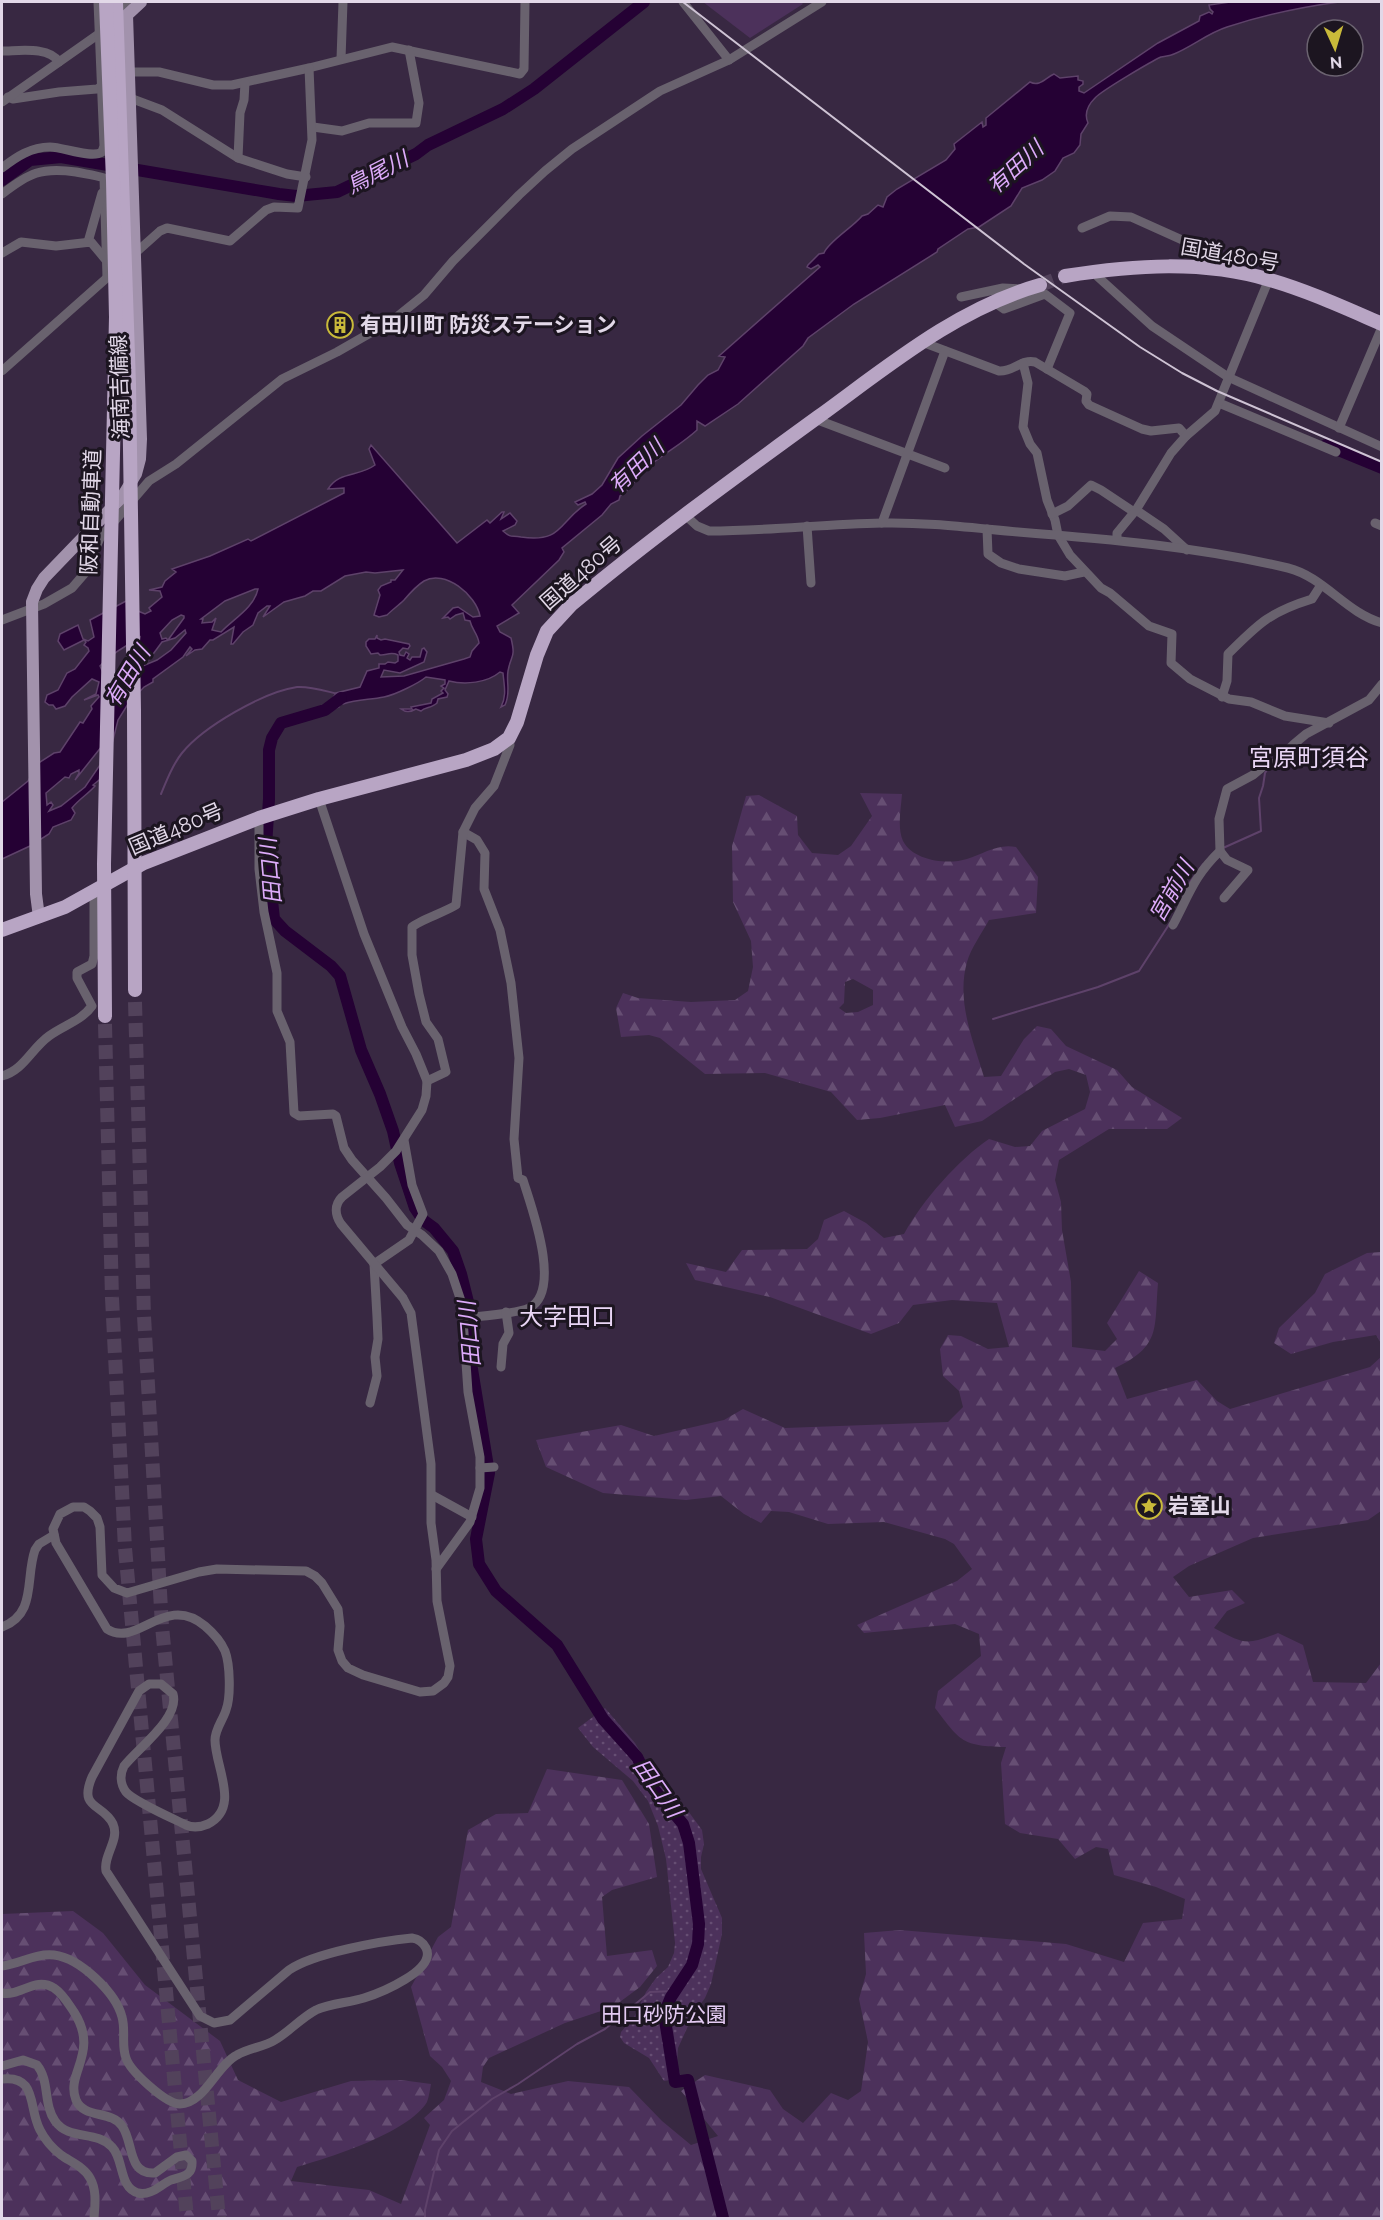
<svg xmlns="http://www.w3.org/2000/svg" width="1383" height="2220" font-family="Raleway,'Noto Sans JP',sans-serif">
<defs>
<pattern id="forest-firs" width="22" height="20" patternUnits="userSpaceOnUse" patternTransform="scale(1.5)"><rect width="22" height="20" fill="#4c315b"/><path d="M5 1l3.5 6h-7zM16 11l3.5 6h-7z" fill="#664e73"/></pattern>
<pattern id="park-dots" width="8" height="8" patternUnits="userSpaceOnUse" patternTransform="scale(1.5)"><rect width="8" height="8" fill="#4c315b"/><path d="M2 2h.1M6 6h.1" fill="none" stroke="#664e73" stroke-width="1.8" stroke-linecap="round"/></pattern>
</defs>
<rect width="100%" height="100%" fill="#382842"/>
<!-- forest -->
<g fill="url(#forest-firs)" fill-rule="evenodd">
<path d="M860,793L902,794C901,808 897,828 903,841C913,861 948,865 967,859C983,854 998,843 1016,847L1038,877L1036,913L989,920C982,933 971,948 967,962C956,1001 973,1040 984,1077L1001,1076L1024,1039L1037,1026L1051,1029L1066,1046L1117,1070L1132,1087L1182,1118L1167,1129H1109L1059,1160L1055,1180L1061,1202L1062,1230L1071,1282L1072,1347L1105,1351L1117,1339L1107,1323L1139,1271L1158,1283C1154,1328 1162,1346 1115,1368L1127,1399L1197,1380L1217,1401L1230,1409L1370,1367L1381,1357V1511L1368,1520L1253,1538L1189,1566L1173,1577L1189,1597L1232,1590L1245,1603L1227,1611L1214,1628C1245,1644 1245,1646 1278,1633L1303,1645L1313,1682L1366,1683L1381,1663V2218H2V1914L73,1911L103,1933L145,1985L220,2041L238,2080L281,2102L351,2081L401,2080L431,2084C430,2089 429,2097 427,2102C408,2133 331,2157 297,2167L291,2181L369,2190L401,2204L430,2125L424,2118L444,2100L451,2081L442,2067L430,2056L411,1987L438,1937L451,1927L468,1830L496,1814L528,1813L547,1769L622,1780L649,1824L657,1877L612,1890L602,1897L607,1956L652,1950L657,1966L640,1987L613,2007L565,2023L489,2058L483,2067L481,2082L511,2094L568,2081L629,2087L662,2121L691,2145L718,2136L681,2091L705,2075L770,2090L783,2109L803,2123L831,2093L848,2100L861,2091L868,2042L859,1999L866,1974L864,1933L900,1930L1066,1944L1124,1962L1143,1923L1182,1919L1185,1899L1156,1887L1114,1875L1108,1849L1096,1847L1075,1859L1058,1839L1020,1833L1005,1824L1001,1763L1006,1747C962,1746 961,1742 935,1708L938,1691L981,1656L979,1634L955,1624L864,1633L857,1625L957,1581L972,1569L954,1544L945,1539L884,1522L828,1524L789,1512L771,1511L761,1523L744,1514L721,1496L686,1500L603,1493L546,1467L536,1440L621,1425L654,1436L724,1420L743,1409L785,1428L948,1422L963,1407L959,1391L943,1376L940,1349L948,1335L961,1336L988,1349L1009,1347L997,1303L952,1300L913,1305L899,1323L871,1334L770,1297L695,1280L686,1263L726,1272L742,1250L807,1249L818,1239L824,1220L844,1211L866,1223L884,1238L904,1234C922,1201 959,1159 989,1139L1015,1147L1030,1146L1042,1131L1085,1109L1090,1092L1086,1075L1069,1069L1055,1072L982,1121L955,1127L945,1105L880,1118L857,1120L831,1092L765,1073L705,1074L660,1038L649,1035L621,1037L616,1008L623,993L638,998L691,1002L735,1000L748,991L753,967L751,941L733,902L732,846L746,796L759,795L797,816L798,835L812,853L838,855L851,846L872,816ZM853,979L873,990V1005L858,1012L846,1013L839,1008L844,1003L845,982Z"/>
<polygon points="1381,1252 1381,1343 1376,1335 1333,1342 1291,1354 1274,1343 1279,1328 1315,1293 1325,1274 1367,1253"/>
</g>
<!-- park -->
<polygon fill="url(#park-dots)" points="605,1708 635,1743 651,1770 680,1800 702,1830 704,1844 701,1857 701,1869 722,1918 722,1934 711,1984 705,1998 694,2013 678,2048 677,2063 681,2078 664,2081 649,2058 624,2043 620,2037 621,2032 634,2017 646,1992 656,1978 668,1967 674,1953 675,1943 666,1859 658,1826 648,1801 633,1781 593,1747 578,1728"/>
<!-- pitch -->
<polygon fill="#4c315b" points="703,2 801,2 803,4 750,38"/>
<!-- water -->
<path fill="#250134" stroke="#5e426a" stroke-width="1.5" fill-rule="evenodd" d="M1230,2H1339C1301,7 1264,15 1227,27C1208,33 1193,46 1174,54C1170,56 1165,56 1161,57C1152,61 1101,91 1095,98C1088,105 1084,114 1088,123L1081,134L1080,145L1074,153L1063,158L1055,171L1042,180L1022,188L1011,206L979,227L968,229L938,249L937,252L854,304L808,338L803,346L738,404L705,426L697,421V430C682,444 663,454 647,468C637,476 631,489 620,496L619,500L611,504L602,515L562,548L564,552L559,560L512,605L519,613L497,626L500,632L511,638C516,659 511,654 508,671C506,683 511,692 505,705L501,707C507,696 504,685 503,673L500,672C487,683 465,685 449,681L445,690L448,694L447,697L438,699L437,703C432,708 425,707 421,711L416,709C411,712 406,713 401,709H412L411,707L431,703L432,699L443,693L441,691L444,688L441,686L445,684V680L426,677C419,683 395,695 384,697C369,700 358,699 343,704L341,702L339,707L331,710L330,703L336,693L360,687L367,671L379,668V664H385L388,662L395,663L398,661V655C390,651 386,656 380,655L378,653L371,654L366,646V642L369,639H375L377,635V638L381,640L385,639L409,644L410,646L408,649L403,648L399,652L400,655L404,656L406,652L409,654L407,658L410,660L412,657H420L422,649L424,648L427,652L424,662L400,673L384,670L381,677L404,676L464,659L470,657L472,651L479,643C478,634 472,630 470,621L465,620L463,613L456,615L450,619L448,617L443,618L453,608L458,607L473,617L480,616C476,595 445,569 424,581C416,586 410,593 404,600C399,605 392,610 387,615L379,617L374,615L380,595L378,590L381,586L391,582V580H395L403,570L375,573L366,572L345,576L321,591H313L305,596L284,602L263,617L270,606H267L258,613L253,625L243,632L233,644H231L234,627L213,640H210L202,649L195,650L186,656L192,649L190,647L183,657L153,679V682L144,687L128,704L118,720L104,776L93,785L95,786C87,795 79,799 72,808L75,813L71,820L53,827L49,834L30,846L2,859V802L28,781L37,764L54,753L60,752L80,722L83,723L92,709L91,706L99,697L98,695L84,700L96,694L99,682L92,679L72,697L65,706L56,709L53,705H49L45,702L47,695L58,690L67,673L75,669L89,651L88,648L84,645L86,642L84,640L64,650L58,641L60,634L78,625L83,639L88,641L94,637L90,620L128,600L138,611L145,614L151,611L149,608L162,597L160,591L149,590L162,587L165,581L176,572L172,569L210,556L248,539L251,541L344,493V488L328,489C339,471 359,477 375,465L369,449L371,445L457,543L487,520L490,523L502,512H504L501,519L510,513L517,521L515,525L503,531C512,539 511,535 521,537C563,543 558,522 586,504L585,502L578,505L575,502L592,494L602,485L618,458L642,436L681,405L698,385L708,375L718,370L725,357L719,356L820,267L818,265L811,269L807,267L808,265L819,254L824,253C828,242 853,227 862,216L868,214L878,205L883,207L887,197L897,189L946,160L955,149L954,144L982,122L983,127L986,125V118L1030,82C1040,87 1045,78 1054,74L1060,78L1078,76V80L1083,81V84L1079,87V91L1084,93L1158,43L1199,21L1200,16L1209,12L1212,14L1213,12L1210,9L1209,5ZM255,589H258C254,608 233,619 221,632L212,630L216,618L212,622L202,623L203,619H201L225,601ZM181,615L184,616V618L168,640L166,638L162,639L160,633L172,620ZM185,630L186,633L171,650L157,660L145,665L162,642L175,638ZM140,637C138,655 125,669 112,679L104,675L100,666C112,652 126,647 140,637ZM102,746L100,765L85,787L61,806L49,811L53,805L51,802L47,805L46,793L65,777L69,778L71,774L79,770V773L75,780Z"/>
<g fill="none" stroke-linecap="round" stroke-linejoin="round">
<!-- stream -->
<g stroke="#5e426a" stroke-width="2">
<path d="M161,794C167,780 172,765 182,753C203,727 263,692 297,687C310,686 325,691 338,694"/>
<polyline points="1223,848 1261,831 1259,798 1263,786 1265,773 1269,767"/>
<polyline points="1183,897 1183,892 1203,864"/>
<polyline points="993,1019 1098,987 1139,971 1170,923"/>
<polyline points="425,2218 425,2210 439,2150 452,2131 492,2099 518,2084 577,2044 605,2029 650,1992 675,1991"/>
</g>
<!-- river -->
<g stroke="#250134" stroke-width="12">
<polyline points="2,180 30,160 61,157 279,194 296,196 337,192 416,154 428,145 503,109 534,89 644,2"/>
<polyline points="1326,445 1382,468"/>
<polyline points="341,698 325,710 281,723 272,738 269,750 269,799 266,846 274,919 285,931 331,966 340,976 361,1050 380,1094 393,1131 400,1163 415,1208 423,1220 434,1228 453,1251 461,1274 469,1306 471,1363 489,1473 476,1539 479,1564 496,1591 557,1645 603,1719 637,1757 652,1787 683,1824 689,1843 699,1924 698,1944 692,1965 671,1997 664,2014 675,2082 688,2080 723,2218"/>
</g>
<!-- highway-tunnel -->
<g stroke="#52425b" stroke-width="14" stroke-dasharray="14 7" stroke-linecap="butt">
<polyline points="1040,285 1065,276"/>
<polyline points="135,1002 144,1316 162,1626 219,2218"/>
<polyline points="105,1024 112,1298 125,1548 187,2218"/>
</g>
<!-- minor -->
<g stroke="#69626e" stroke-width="9">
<polyline points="683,2 729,60"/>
<polyline points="125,17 127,15 126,2"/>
<path d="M2,51C19,51 49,46 59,62"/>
<polyline points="341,59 343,2"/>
<polyline points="129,72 159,72 213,85 232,85 309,68 392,47 520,74 524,69 525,2"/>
<polyline points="8,97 13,99 59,92 97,89 105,84"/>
<polyline points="130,98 162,110 238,158 287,174 306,177"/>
<polyline points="2,102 103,31"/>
<polyline points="313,127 342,131 369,123 416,123 419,103 409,50"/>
<polyline points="238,158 240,113 244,100 245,83"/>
<path d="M2,168C16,157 31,147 50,147C63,147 92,159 102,152L104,146L98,2"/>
<path d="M2,194C29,173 41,167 76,172C85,174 95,175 104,178L107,277"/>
<polyline points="1082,228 1110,216 1131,217 1209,252 1205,262 1206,268"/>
<polyline points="88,242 102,193"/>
<polyline points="2,253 21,242 56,246 91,242 106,260"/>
<polyline points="133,255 160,231 167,228 230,241 266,210 274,207 298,208 312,140 309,68"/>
<polyline points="1097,271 1098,277 1152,326 1228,377 1382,447"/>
<polyline points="961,297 1003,288 1021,289"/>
<polyline points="994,302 1004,309 1045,294 1070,313 1047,369"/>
<path d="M922,342L999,371C1013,372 1021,359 1035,362L1084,391L1087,394L1086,401L1089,405L1142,429L1151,431L1179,428L1186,436"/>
<polyline points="1023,363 1028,383 1023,427 1030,444 1037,453 1047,500 1055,520 1058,535 1070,555 1101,588 1110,593 1149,626 1172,634 1171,663 1190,679 1229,699 1251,702 1285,716 1329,723"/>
<polyline points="2,371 118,268"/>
<polyline points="1219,403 1336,452"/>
<polyline points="815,419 945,468"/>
<polyline points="1339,428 1382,327"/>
<polyline points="1136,510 1164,529 1187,550"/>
<polyline points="1052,514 1068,506 1091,485 1101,490 1134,512"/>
<path d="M685,515L697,526L709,531C767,531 824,524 882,523C927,522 973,528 1018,532C1108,539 1200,547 1288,568C1324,577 1346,613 1382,623"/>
<polyline points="882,523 945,351"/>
<polyline points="1375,523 1382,526"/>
<polyline points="807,526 811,583"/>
<polyline points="987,529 988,554 1001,563 1019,569 1065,576 1084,572"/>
<polyline points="1117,540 1117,533 1136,510 1171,453 1186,436 1215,411 1269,279"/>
<polyline points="2,620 44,604 72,588 85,573 100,538 149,481 176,464 282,379 337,352 393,320 424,295 453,261 519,195 545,171 572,149 660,91 729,60 822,2"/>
<path d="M1222,697L1227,681L1228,654C1259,623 1270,612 1312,599L1321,585"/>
<polyline points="259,818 259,869 264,912 277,973 277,1011 290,1042 294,1113 299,1116 333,1114 336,1116 344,1148 352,1160 386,1198 407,1225 422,1235 439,1251 452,1274 462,1304 468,1392 480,1457 480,1488 470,1522 436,1569"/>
<path d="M463,832L477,840L485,853L484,889L500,930L511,983L519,1058L514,1139L518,1178L523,1180C531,1206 563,1291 529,1308C516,1314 480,1316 464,1318"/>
<polyline points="1220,851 1227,860 1248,870 1224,898"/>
<path d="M1173,925C1189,895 1194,876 1220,851L1219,819L1227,789L1253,775L1265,765L1274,764L1294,744L1306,734L1369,700L1382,684"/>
<path d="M2,1076C24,1070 31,1049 49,1036C64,1025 81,1021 92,1006L77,978V972L92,964L94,956V891"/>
<path d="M427,1081L446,1072L438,1039L426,1022L419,994L412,955V927C420,920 443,913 456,905L463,832L475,808L494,786L510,745L509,738"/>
<polyline points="374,1264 409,1240 423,1214 412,1185 404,1140"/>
<polyline points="501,1367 503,1344 509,1333 506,1312"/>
<polyline points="370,1403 377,1376 375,1357 378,1339 377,1317 374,1264"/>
<polyline points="480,1468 494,1467"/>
<polyline points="432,1495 472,1517"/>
<path d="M2,1627C37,1614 25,1578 35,1550L39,1544L54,1535"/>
<path d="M2,1966C20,1964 35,1953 54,1955C80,1958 116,1993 122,2017C126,2031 121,2045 126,2058C130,2071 166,2104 180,2104C204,2104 217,2065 237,2055C249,2048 264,2047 275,2040C290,2031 301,2018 316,2010C331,2003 348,2003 364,1998C380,1993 437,1970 426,1948C423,1942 419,1939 412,1938C381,1941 314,1953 289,1970L230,2020L214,2023L200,2016L106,1871C103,1855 120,1840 113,1824C103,1803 78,1810 92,1777L139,1691L149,1684H161L173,1694C180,1718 138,1748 124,1766C120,1774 120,1784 126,1792C133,1801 174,1819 186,1825C193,1828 201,1827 208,1824C241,1807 215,1767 215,1740C215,1729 223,1720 226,1710C231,1697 230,1664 225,1651C221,1642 212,1632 205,1626C165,1592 137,1649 107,1629L56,1543L53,1529L60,1514L73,1507H84L90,1511L97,1518L100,1527L102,1575L114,1588L127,1593L199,1572L217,1569L306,1571L315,1576L322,1583L338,1609L340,1626L338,1650L342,1661L348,1668L363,1675L420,1692L433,1691L444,1683L448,1677L450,1666L437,1601L436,1560L431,1523V1464L411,1313L403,1298L341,1224C335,1215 334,1205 342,1197L380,1167L396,1151L422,1110L426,1096L427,1081L416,1054L402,1027L364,934L319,799"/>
<path d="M2,1993C20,1997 35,1976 54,1988C63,1994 68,2003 74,2012C100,2053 65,2073 76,2100C84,2119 111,2110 122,2126C134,2142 127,2175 155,2173L177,2157L186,2155L192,2161C193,2176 183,2176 171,2180C160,2185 151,2196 138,2193C119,2188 124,2159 112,2147C96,2130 69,2141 55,2121C43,2104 50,2081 37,2065L23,2060L2,2066"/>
<path d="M2,2079C38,2075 28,2108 40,2130C45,2140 52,2148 61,2155C71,2162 84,2167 90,2178C97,2190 95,2205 94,2218"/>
</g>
<!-- major -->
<polyline stroke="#a292ac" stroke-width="12" points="39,917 36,894 32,602 37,589 44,578 122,497 136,474 140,459 141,439 127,15 141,2"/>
<!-- highway -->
<g stroke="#b8a5c4" stroke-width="14">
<path d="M1065,276C1134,265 1203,260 1270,280C1308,291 1345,308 1382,324"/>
<path d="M2,930L65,907L144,863L259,818L319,799L466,760L494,749L509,738L517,722L537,655L547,631L571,605C650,539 734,478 818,417C887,367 956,309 1040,285"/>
</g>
<!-- rail -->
<polyline stroke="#cec3d4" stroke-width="2" points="683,2 1024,264 1140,347 1182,373 1217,391 1382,462"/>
<!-- highway-bridge -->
<g stroke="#b8a5c4" stroke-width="14">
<polyline points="116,2 129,384 134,709 135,990"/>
<polyline points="105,1016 104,864 116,317 113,180 106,2"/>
</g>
</g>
<!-- icons -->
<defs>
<g id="building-ring" transform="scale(1.35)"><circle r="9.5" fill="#1c1520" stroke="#c9ba3a" stroke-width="1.5"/><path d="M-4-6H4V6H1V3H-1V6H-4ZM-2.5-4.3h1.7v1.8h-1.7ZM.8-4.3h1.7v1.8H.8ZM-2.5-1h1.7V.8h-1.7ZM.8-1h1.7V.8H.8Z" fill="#c9ba3a"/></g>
<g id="sight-ring" transform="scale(1.35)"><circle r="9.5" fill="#1c1520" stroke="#c9ba3a" stroke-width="1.5"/><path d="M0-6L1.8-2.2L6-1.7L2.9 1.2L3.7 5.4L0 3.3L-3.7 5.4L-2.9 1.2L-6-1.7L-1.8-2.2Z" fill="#c9ba3a"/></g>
</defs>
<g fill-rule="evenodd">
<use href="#building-ring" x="340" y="325"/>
<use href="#sight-ring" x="1149" y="1506"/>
</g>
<g text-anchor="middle" stroke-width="6" stroke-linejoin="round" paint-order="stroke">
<!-- street labels -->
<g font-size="21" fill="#e2d8e8" stroke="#1c1520">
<text transform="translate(1230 255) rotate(10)" y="7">国道480号</text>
<text transform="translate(120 387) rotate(-92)" y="7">海南吉備線</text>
<text transform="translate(91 512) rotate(-88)" y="7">阪和自動車道</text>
<text transform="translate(581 573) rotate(-41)" y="7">国道480号</text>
<text transform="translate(176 829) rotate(-23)" y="7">国道480号</text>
</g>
<!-- poi labels -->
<g font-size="21" font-weight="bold" fill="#e2d8e8" stroke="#1c1520" text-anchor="start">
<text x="360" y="332">有田川町 防災ステーション</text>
<text x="1168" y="1513">岩室山</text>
</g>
<!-- park labels -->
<g font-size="21" fill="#e4cbf3" stroke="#1c1520">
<text x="664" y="2022">田口砂防公園</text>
</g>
<!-- water labels -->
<g font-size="22" font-style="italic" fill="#ddabfa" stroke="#1c1520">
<text transform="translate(1015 167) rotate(-42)" y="8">有田川</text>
<text transform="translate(377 172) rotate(-27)" y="8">鳥尾川</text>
<text transform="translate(636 466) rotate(-44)" y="8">有田川</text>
<text transform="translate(127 676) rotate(-59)" y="8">有田川</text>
<text transform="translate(270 871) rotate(-95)" y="8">田口川</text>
<text transform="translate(1171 891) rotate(-60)" y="8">宮前川</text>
<text transform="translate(469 1334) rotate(-95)" y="8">田口川</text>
<text transform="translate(658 1788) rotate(55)" y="8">田口川</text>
</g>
<!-- quarter labels -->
<g font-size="24" fill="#e9d5f5" stroke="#1c1520">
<text x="1309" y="766">宮原町須谷</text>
<text x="567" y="1325">大字田口</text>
</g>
</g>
<!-- border -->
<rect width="1383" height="2220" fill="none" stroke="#e2d8e8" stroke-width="6"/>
<!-- north arrow -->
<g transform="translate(1335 48) rotate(176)"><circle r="28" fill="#1c1520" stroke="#6b6370" stroke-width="1.5"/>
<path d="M0-4.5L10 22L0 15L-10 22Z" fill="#c9ba3a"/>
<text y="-9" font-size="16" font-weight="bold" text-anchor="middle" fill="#e2d8e8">N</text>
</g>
</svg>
